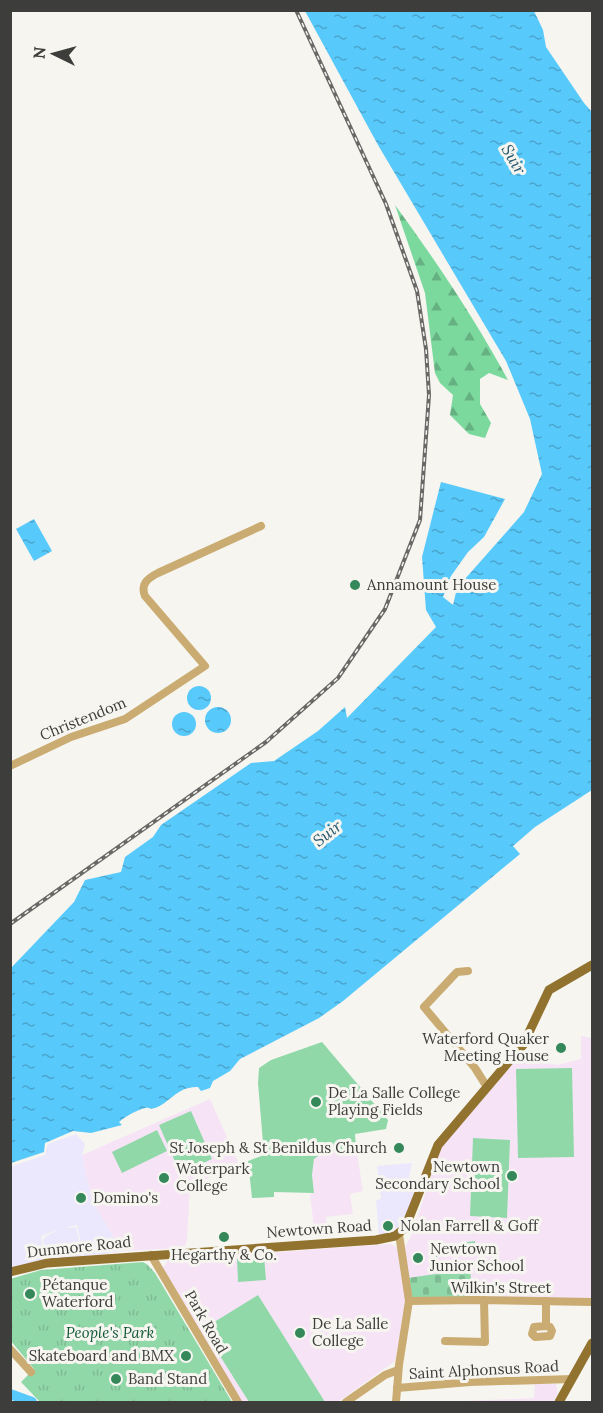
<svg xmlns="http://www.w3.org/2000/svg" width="603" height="1413" font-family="Lora,serif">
<defs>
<pattern id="forest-firs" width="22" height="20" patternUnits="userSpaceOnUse" patternTransform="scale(1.5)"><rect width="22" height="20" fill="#7bd99e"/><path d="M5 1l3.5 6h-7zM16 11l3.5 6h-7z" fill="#66b182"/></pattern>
<pattern id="cemetery-stones" width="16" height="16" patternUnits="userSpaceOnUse" patternTransform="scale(1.5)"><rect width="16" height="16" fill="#91d8a9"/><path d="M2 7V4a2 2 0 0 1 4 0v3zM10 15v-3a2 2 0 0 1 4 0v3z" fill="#7eba92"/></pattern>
<pattern id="park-tufts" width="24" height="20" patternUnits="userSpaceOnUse" patternTransform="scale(1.5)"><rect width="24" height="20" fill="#91d8a9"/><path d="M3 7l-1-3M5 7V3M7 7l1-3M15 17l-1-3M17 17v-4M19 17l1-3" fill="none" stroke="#7eba92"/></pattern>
<pattern id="water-ripples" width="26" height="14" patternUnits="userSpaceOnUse" patternTransform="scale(1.5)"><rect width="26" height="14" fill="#58c9fb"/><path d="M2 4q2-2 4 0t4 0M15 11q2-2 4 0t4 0" fill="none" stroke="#4aa4cc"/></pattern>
</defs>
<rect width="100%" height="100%" fill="#f6f5f0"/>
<!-- commercial -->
<g fill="#ebe8fe">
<polygon points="76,1134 85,1144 82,1155 92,1200 122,1251 84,1257 77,1225 68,1227 65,1228 76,1227 83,1257 48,1260 43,1240 46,1236 60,1229 41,1236 45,1260 11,1270 10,1167 45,1155 48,1144"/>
<polygon points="412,1163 409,1177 417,1183 406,1219 397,1228 386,1234 379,1235 376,1200 381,1199 377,1166"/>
</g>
<!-- education -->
<g fill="#f6e4f6">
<polygon points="581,1036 592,1038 592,1299 473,1298 408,1278 405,1247 411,1236 441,1146 519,1057 557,1065 581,1059"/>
<polygon points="210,1099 238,1162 230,1170 190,1185 187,1241 184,1248 122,1251 92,1200 82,1155"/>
<polygon points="356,1147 363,1191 350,1194 353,1214 326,1217 328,1237 315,1237 310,1194 314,1193 312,1175 314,1159 321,1154"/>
<polygon points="391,1244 399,1249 406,1304 395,1361 338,1402 241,1402 162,1269 168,1260"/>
<polygon points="535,1384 556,1384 558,1393 553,1402 442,1402 534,1398"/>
</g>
<!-- grass -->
<g fill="#91d8a9">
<polygon points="322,1042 388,1120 386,1129 355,1134 356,1147 321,1154 314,1159 312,1175 314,1193 274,1192 274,1197 252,1198 248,1161 264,1155 258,1083 259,1068 271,1060"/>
<polygon points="572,1068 574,1157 518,1158 516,1069"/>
<polygon points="191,1111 212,1159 180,1173 159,1125"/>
<polygon points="157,1130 167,1151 122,1173 112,1152"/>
<polygon points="473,1138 510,1140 507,1218 470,1216"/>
<polygon points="475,1241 476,1250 436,1257 435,1247"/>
<polygon points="264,1256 266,1280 238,1282 237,1258"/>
<polygon points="258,1295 325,1402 249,1402 203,1329"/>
</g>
<!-- forest -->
<path fill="url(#forest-firs)" d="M395,205C436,261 475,319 508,380L489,373L480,379V404L491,423L485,438L469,434L450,415L453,395L440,383L435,373L425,293Z"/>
<!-- cemetery -->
<polygon fill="url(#cemetery-stones)" points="470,1269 473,1298 411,1298 408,1278"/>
<!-- park -->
<polygon fill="url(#park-tufts)" points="143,1262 148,1265 155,1273 232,1402 39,1401 21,1382 34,1369 11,1341 10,1279 41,1270"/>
<!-- water -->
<g fill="url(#water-ripples)">
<path d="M305,11H534L543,30L546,47L584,103L592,112V790L535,827L513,846L520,854L343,1001L319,1018L240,1059L230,1071L213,1081L210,1088L201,1091L198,1087C177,1086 170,1103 155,1108C148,1110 152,1107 145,1108C137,1110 126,1116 119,1122L122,1125L91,1133L73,1131L45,1143L44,1152L11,1163V968L74,902L85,880L121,872L125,857L153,837L161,825L251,763L274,761L318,731L345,707L347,718L436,627L426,610L422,557L441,482L505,499L484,537L468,552L451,576L443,597L453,605L457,588L524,512L542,474L530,419L506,361L378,145Z"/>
<polygon points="34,519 52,551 34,561 16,529"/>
<circle cx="199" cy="698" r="12"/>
<circle cx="218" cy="720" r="13"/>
<circle cx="184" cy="724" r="12"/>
</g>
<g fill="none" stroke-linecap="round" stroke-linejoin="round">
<!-- river -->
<polyline stroke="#58c9fb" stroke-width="10" points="10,1394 32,1402"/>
<!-- minor -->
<g stroke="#caac73" stroke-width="8">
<path d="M10,766L71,737L125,719L205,666L145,596C140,584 148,578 158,573L261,526"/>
<polyline points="468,971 457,972 424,1007 475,1068 487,1087"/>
<polyline points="151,1255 238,1402"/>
<polyline points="409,1301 475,1300 592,1302"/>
<polyline points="546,1326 534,1327 532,1334 535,1337 550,1336 552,1331 550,1327 546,1326 546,1301"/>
<polyline points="445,1341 485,1342 484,1300"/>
<polyline points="10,1349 31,1372"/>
<polyline points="397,1388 470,1382 572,1379"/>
<polyline points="346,1402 385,1375 398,1370"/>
<polyline points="396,1402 399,1365 409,1301 399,1234"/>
</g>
<!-- major -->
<g stroke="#92722f" stroke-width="9">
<polyline points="10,1272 47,1263 376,1240 395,1236 405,1228 438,1145 523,1045 549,990 592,965"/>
<polyline points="559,1402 592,1343"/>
</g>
<!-- rail casing -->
<g stroke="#696866" stroke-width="4">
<polyline id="rail" points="10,924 266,742 338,678 385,609 420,520 429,395 426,349 417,291 386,204 296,10"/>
</g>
<!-- rail -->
<use href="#rail" stroke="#f6f5f0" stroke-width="1.5" stroke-dasharray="4.5" stroke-linecap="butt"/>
</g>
<!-- markers -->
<g fill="#34885a" stroke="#f6f5f0" stroke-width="2">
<circle cx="355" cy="585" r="6"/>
<circle cx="561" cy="1048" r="6"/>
<circle cx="316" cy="1102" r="6"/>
<circle cx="399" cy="1148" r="6"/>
<circle cx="512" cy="1176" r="6"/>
<circle cx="164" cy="1178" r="6"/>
<circle cx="81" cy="1198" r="6"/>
<circle cx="388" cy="1226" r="6"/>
<circle cx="224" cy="1237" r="6"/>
<circle cx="418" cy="1258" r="6"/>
<circle cx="30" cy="1294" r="6"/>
<circle cx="300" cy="1333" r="6"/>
<circle cx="186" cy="1356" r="6"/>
<circle cx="116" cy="1379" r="6"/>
</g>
<g text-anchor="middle" stroke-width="6" stroke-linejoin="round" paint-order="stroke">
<!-- poi labels -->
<g font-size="15" fill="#3d3d3b" stroke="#f6f5f0" text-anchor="start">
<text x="367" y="590">Annamount House</text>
<text x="549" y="1044" text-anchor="end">Waterford Quaker<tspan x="549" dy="17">Meeting House</tspan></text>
<text x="328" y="1098">De La Salle College<tspan x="328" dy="17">Playing Fields</tspan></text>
<text x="387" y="1153" text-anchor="end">St Joseph &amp; St Benildus Church</text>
<text x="500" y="1172" text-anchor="end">Newtown<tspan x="500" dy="17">Secondary School</tspan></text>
<text x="176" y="1174">Waterpark<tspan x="176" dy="17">College</tspan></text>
<text x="93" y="1203">Domino's</text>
<text x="400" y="1231">Nolan Farrell &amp; Goff</text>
<text x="430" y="1254">Newtown<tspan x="430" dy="17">Junior School</tspan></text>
<text x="224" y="1260" text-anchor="middle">Hegarthy &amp; Co.</text>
<text x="42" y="1290">Pétanque<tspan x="42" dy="17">Waterford</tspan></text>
<text x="312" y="1329">De La Salle<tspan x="312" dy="17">College</tspan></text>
<text x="174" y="1361" text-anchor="end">Skateboard and BMX</text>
<text x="128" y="1384">Band Stand</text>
</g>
<!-- street labels -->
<g font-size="15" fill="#3d3d3b" stroke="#f6f5f0">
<text transform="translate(83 719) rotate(-22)" y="5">Christendom</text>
<text transform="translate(319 1229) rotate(-4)" y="5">Newtown Road</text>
<text transform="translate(79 1247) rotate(-6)" y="5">Dunmore Road</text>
<text x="501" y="1293">Wilkin's Street</text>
<text transform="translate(206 1322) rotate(60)" y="5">Park Road</text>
<text transform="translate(484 1370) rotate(-3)" y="5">Saint Alphonsus Road</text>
</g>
<!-- park labels -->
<g font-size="15" font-style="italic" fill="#105732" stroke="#f6f5f0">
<text x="110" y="1338">People's Park</text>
</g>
<!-- water labels -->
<g font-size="16" font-style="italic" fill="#2b596f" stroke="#f6f5f0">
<text transform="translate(514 159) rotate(60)" y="6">Suir</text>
<text transform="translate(327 833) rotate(-38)" y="6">Suir</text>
</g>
</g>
<!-- border -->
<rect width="603" height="1413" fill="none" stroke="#3d3d3b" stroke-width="24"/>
<!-- north arrow -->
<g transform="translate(54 54) rotate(275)" stroke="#f6f5f0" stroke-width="4.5" paint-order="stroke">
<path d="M0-4.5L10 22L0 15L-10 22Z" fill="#3d3d3b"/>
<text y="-9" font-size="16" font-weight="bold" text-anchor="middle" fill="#3d3d3b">N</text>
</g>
</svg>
